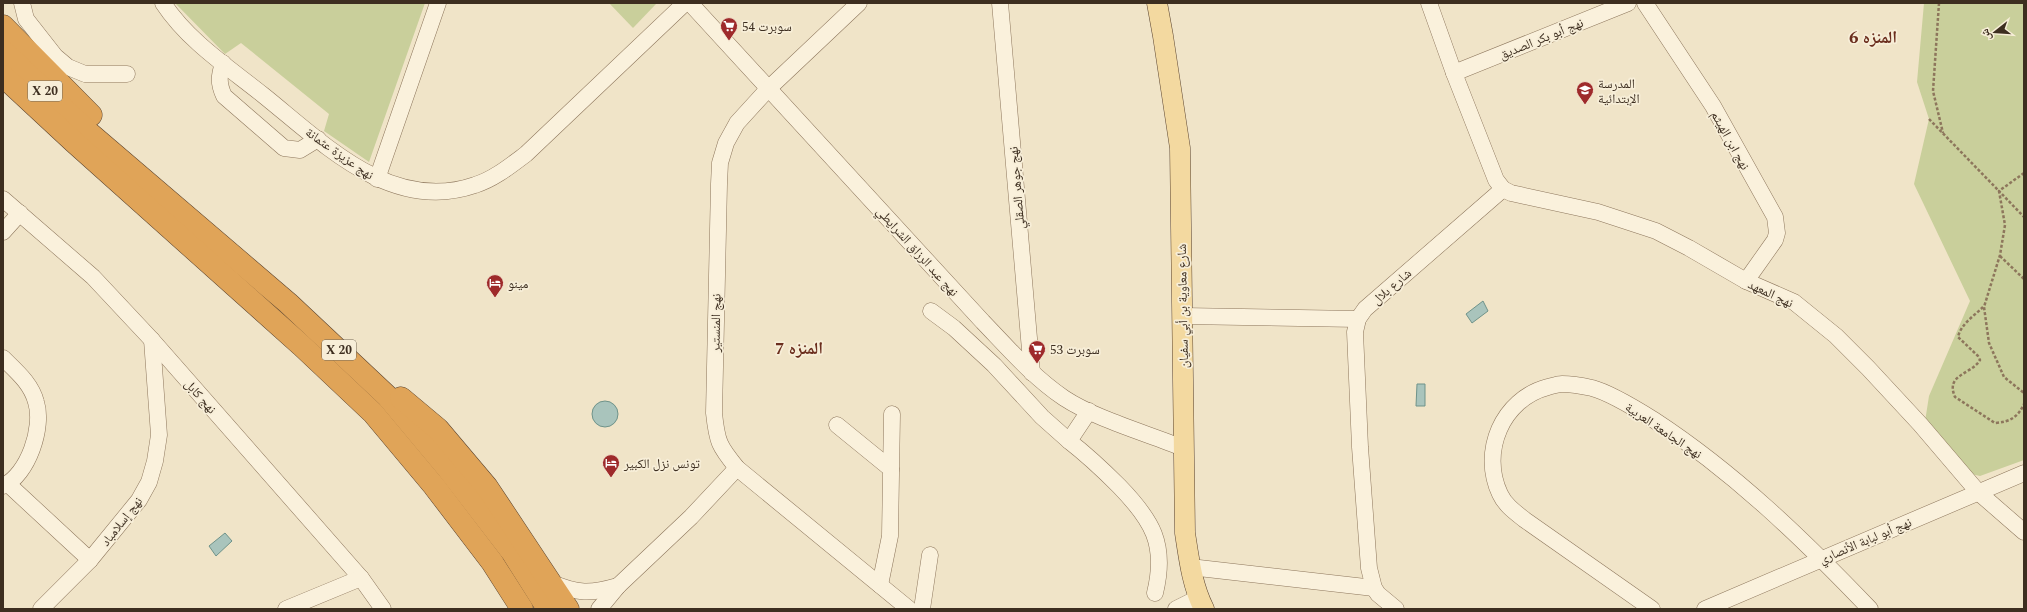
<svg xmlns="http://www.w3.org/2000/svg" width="2027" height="612" font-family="Spectral,'Noto Naskh Arabic',serif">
<rect width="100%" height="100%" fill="#f0e4c8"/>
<!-- green -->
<g fill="#c9cf9b">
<polygon points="175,3 425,3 369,162 324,131 329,114 241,43 225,54"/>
<polygon points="609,3 655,3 656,4 633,28"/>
<polygon points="1924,3 2024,3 2024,460 1980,476 1962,472 1924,428 1929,396 1970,301 1914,184 1929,119 1917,82"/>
</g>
<!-- water -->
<g fill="#a9c4bc" stroke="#6f938a">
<polygon points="1483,301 1488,311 1472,323 1466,314"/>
<polygon points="1417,384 1425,384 1425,406 1416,406"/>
<circle cx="605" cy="414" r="13"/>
<polygon points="225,533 232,541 216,556 209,546"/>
</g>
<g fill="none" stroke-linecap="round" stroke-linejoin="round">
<!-- minor casing -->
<g stroke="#8d765c" stroke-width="17">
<g id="minor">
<polyline points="22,3 26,19 55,56 68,67 85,74 127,74"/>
<path d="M163,3C188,41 228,67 263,95C323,143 391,214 475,185C494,179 510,166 526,154L685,3"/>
<path d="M690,3L983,322C1009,349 1033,377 1064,398C1096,419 1146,433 1183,448"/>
<path d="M859,3L768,89L737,123L726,143L720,163L719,184L714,413C717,442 719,446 737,468L909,609"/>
<polyline points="1000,3 1032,373"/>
<polyline points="1645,3 1713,106 1775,217 1777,233 1775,240 1746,281"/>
<path d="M223,63C219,76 218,83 224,96L284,148L300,150L318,139"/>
<polyline points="1454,73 1628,3"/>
<polyline points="377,179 438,3"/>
<polyline points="1503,189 1511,193 1598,212 1656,231 1689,248 1746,281 1794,302 1836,336 1868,368 1920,424 1978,492 2024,532"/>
<polyline points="3,199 93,277 152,340 361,578 383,609"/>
<polyline points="3,232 20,213"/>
<polyline points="931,311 954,328 994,365 1042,417 1069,441"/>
<polyline points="1184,316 1358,319"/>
<path d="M3,358C16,371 31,383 36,402C44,427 28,475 3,486"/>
<path d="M1089,411L1069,441C1087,455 1103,470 1119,486C1152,520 1167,544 1155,593"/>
<polyline points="837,425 891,469"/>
<polyline points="8,484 90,560"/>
<polyline points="1190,567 1374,588"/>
<path d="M550,582C578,594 590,594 618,586"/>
<polyline points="880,585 890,536 892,414"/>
<polyline points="41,609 90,560 139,500 149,482 155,461 159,435 152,340"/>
<polyline points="286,609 361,578"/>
<polyline points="599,609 618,586 691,517 737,468"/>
<polyline points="922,609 930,555"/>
<polyline points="1176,609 1198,598"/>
<polyline points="1396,609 1378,594 1374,588 1369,568 1360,447 1355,332 1358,319 1365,309 1503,189 1496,180 1454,73 1429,3"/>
<path d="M1652,609L1525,520C1515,512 1505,505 1500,494C1480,452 1502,399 1548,387C1552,386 1558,384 1562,384C1571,384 1583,386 1592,388C1611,393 1638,410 1654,420C1735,473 1804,540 1870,609"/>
<polyline points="1705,609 2024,473"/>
</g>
</g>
<!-- major casing -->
<g stroke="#5b4430" stroke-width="21">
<path id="major" d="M1157,3L1163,36L1180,148L1185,533C1189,559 1192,585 1204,609"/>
</g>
<!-- highway casing -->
<g stroke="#5b4430" stroke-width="23">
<g id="highway">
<polyline points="3,26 91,115"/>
<polyline points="3,51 87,131 288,303 387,396 448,469 512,552 548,609"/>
<polyline points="3,76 74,142 302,346 373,413 434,486 492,562 522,609"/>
<polyline points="401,398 438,429 487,487 568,609"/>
</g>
</g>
<!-- path -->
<g stroke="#8d765c" stroke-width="2.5" stroke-dasharray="3 2" stroke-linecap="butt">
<polyline points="1939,3 1933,91 1943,133"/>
<polyline points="1929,119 1999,191 2005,225 2000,255 1984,307 1989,343 2004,377 2024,393"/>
<polyline points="2024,173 1999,191 2024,217"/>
<polyline points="2000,256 2024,279"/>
<path d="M1983,307C1974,316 1961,324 1958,337L1978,356L1980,360C1971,375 1945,374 1955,397L1995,423C2010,422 2018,417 2024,404"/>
</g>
<!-- minor -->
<use href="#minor" stroke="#faf1dc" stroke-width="16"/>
<!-- major -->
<use href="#major" stroke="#f3d9a0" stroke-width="20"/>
<!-- highway -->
<use href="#highway" stroke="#e0a458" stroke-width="22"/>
</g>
<!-- icons -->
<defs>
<g id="supermarket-pin" transform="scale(0.9)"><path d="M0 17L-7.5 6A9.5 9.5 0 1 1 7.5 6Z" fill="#9e2a2b" stroke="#f7eed8"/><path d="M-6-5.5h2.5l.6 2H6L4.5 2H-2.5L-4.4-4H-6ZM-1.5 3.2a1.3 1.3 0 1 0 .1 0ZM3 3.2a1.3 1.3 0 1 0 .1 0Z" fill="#fff"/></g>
<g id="school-pin" transform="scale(0.9)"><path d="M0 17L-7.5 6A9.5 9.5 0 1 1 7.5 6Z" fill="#9e2a2b" stroke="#f7eed8"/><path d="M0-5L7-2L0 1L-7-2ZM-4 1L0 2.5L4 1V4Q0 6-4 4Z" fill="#fff"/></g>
<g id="hotel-pin" transform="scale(0.9)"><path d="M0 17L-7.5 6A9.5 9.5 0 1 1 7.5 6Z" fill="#9e2a2b" stroke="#f7eed8"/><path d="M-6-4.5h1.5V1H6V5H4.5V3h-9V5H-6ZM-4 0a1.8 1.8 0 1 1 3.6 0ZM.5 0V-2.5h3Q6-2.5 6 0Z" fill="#fff"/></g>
</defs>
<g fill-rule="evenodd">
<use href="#supermarket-pin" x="729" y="26"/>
<use href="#school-pin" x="1585" y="90"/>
<use href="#hotel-pin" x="495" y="283"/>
<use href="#supermarket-pin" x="1037" y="349"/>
<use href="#hotel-pin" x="611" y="463"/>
</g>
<g text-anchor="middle" stroke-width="3.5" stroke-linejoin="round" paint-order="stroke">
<!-- shield labels -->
<g fill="#f7eed8" stroke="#756857" stroke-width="1">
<rect x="28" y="81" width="34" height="20" rx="3"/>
<rect x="322" y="340" width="34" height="20" rx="3"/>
</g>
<g font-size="12" font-weight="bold" fill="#3d2e20">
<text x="45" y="95">X 20</text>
<text x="339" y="354">X 20</text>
</g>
<!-- poi labels -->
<g font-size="13" fill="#3d2e20" stroke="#f7eed8" text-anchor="start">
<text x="742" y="31">سوبرت 54</text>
<text x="1598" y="88">المدرسة<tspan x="1598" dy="15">الإبتدائية</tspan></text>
<text x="508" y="288">مينو</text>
<text x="1050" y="354">سوبرت 53</text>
<text x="624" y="468">تونس نزل الكبير</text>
</g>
<!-- street labels -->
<g font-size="13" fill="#3d2e20" stroke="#f7eed8">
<text transform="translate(1541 38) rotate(-22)" y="5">نهج أبو بكر الصديق</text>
<text transform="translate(1731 140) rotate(61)" y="5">نهج ابن الهيثم</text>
<text transform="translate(340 153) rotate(35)" y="5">نهج عزيزة عثمانة</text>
<text transform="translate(1016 188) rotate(-95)" y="5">نهج جوهر الصقلي</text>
<text transform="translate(918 251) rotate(48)" y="5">نهج عبد الرزاق الشرايطي</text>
<text transform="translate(1391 286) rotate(-41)" y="5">شارع بلال</text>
<text transform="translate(1771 293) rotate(25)" y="5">نهج المعهد</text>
<text transform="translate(1182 306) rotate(-91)" y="5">شارع معاوية بن أبي سفيان</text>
<text transform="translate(715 323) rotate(-89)" y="5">نهج المنستير</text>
<text transform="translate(201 396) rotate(49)" y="5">نهج كابل</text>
<text transform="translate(1664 430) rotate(34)" y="5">نهج الجامعة العربية</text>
<text transform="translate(121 521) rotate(-52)" y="5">نهج إسلامباد</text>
<text transform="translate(1865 540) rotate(-23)" y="5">نهج أبو لبابة الأنصاري</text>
</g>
<!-- district labels -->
<g font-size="17" font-weight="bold" fill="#6b2e1e" stroke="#f7eed8">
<text x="1873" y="43">المنزه 6</text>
<text x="799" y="354">المنزه 7</text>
</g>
</g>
<!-- border -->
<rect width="2027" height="612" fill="none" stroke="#3d2e20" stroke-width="8"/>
<!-- north arrow -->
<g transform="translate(1995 32) rotate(253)" stroke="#f7eed8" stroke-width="3" paint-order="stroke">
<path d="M0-3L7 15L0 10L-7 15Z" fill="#3d2e20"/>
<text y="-6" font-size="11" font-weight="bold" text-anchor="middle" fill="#3d2e20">ش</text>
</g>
</svg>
